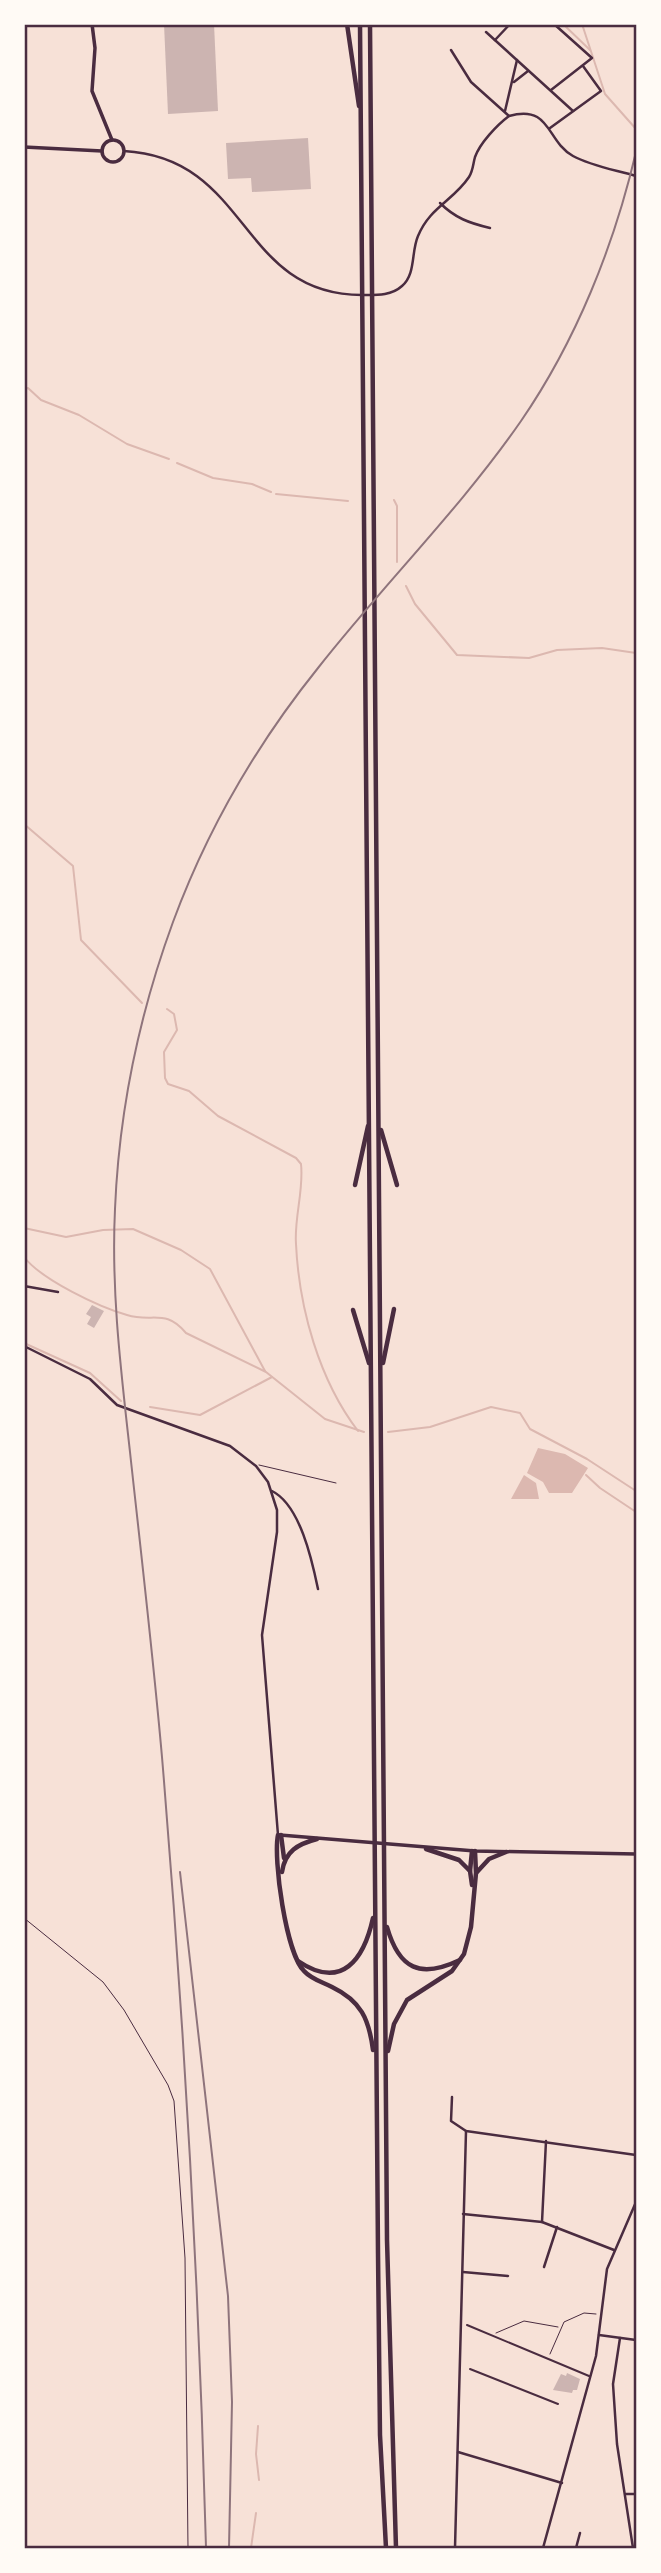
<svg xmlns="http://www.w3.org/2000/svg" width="661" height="2573" font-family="Poppins,sans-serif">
<rect width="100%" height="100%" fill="#f7e1d7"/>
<!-- water -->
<g fill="#dcb8b0">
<polygon points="538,1448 565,1454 588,1468 572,1493 549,1493 543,1482 527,1473"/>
<polygon points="524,1475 536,1483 539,1499 511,1499"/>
</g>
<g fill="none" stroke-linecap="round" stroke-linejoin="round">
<!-- stream -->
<g stroke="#dcb8b0" stroke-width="2">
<polyline points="563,24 590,50"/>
<polyline points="582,24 605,94 636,129"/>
<polyline points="24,389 28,388 41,400 79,415 127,444 169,459"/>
<polyline points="177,463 213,478 252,484 271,492"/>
<polyline points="276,494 348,501"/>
<polyline points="394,500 397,506 397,562"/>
<polyline points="406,586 415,604 457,655 529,658 557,650 602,648 636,653"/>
<polyline points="24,824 73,866 81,940 142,1003"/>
<path d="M167,1009L174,1014L177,1030L164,1052L165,1078L168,1084L189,1091L218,1116L296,1158L301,1164C304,1190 294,1218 296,1244C299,1308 319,1380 358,1431"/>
<polyline points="24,1228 66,1237 103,1230 133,1229 181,1250 210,1269 265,1371"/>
<path d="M24,1257C42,1280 99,1307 127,1315C153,1323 165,1308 186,1333L266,1372L325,1419L364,1432"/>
<polyline points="24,1343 90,1373 121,1401"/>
<polyline points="150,1407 200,1415 272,1377"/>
<polyline points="388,1432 430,1427 491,1407 520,1413 530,1429 587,1459 636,1491"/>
<polyline points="586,1475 600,1488 636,1512"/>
<polyline points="258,2426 256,2454 259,2480"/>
<polyline points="251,2548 256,2513"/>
</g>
</g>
<!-- building -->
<g fill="#ccb4b1">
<polygon points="164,24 214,24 218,111 168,114"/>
<polygon points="308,138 311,189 252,192 251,178 228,179 226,143"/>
<polygon points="92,1305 104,1311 94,1328 87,1324 91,1317 86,1314"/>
<polygon points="567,2373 580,2379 577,2390 573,2390 572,2393 553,2390 561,2374 566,2376"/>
</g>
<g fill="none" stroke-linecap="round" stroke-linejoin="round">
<!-- path -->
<g stroke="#4a2c40" stroke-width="1">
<polyline points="24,1918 103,1982 124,2010 168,2085 174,2101 185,2258 188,2548"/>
<polyline points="496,2333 524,2321 558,2327"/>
<polyline points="550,2354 564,2322 584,2313 596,2314"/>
</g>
<!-- service -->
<polyline stroke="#4a2c40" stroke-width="1" points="259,1465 336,1483"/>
<!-- pedestrian -->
<g stroke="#4a2c40" stroke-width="2">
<polyline points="467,2325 589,2376"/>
<polyline points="470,2369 558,2404"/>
</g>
<!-- minor -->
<g stroke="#4a2c40" stroke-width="2.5">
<polyline points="486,32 573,111"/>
<polyline points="495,40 510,24"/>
<polyline points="451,50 471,82 509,116"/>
<polyline points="514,82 528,71"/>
<polyline points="551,90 592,58 554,24"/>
<polyline points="505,111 517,60"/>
<polyline points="550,128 601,91 583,66"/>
<path d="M440,203C455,218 469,223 490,228"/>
<polyline points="24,1286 58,1292"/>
<path d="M272,1491C300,1505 312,1560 318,1589"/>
<polyline points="452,2097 451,2121 466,2131 636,2155"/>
<polyline points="463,2214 542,2222 614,2250"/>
<polyline points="542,2222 546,2141"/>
<polyline points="544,2267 557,2227"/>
<polyline points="463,2272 508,2276"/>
<polyline points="599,2335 636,2340"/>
<polyline points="620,2338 613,2384 617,2444 633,2548"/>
<polyline points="458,2452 562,2483"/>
<polyline points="626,2494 636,2494"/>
<polyline points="455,2548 466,2131"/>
<polyline points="543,2548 596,2356 607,2269 636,2202"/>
<polyline points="576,2548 580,2533"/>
</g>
<!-- tertiary -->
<g stroke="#4a2c40" stroke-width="2.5">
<path d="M124,151C251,158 238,295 362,295C376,295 391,296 402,286C416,274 411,252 418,236C430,207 453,201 469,177C473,171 473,164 475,157C480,143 497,125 509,116C551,104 546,141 573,156C591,166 616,170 636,176"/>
<polyline points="24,1346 90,1379 117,1405 230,1446 256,1466 268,1482 277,1510 277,1532 262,1635 278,1835"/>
</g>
<!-- secondary -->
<g stroke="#4a2c40" stroke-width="3.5">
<polyline points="92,24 95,48 92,91 112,140"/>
<circle cx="113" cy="151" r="11"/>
<polyline points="24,147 102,151"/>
<polyline points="280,1835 475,1851 636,1854"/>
</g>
<!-- motorway -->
<g stroke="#4a2c40" stroke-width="4.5">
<polyline points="347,24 359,106"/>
<polyline points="360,24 378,2253 380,2435 386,2548"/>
<polyline points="370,24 387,2240 396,2548"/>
<polyline points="381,1130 397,1185"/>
<polyline points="355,1185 368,1126"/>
<polyline points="353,1310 369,1363"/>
<polyline points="383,1363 394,1309"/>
<path d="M278,1835C273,1859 286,1953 304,1971C311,1979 322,1982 332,1987C361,2001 369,2019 373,2050"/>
<polyline points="281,1835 284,1858"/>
<polyline points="426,1849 459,1860 470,1871"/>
<polyline points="472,1851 470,1871 472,1885"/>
<path d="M282,1872C285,1851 298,1844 317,1839"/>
<polyline points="477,1872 489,1859 506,1852"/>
<path d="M387,1927C399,1969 420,1979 460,1960"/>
<path d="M298,1961C342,1991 364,1959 373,1918"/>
<polyline points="388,2051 394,2024 407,2000 452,1971 464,1954 471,1927 476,1873 475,1851"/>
</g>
<!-- rail -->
<g stroke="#8f747c" stroke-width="2">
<polyline points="180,1872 228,2296 232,2402 229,2548"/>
<path d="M206,2548C199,2285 184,2020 162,1757C153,1655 141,1553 130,1452C121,1371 111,1291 115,1209C119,1111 139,1015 173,922C207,830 257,744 318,668C384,584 460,509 521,421C576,341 614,246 636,152"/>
</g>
</g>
<!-- border -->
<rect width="661" height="2573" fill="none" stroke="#fffaf5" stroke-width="52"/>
<rect x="26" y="26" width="609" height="2521" fill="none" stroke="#4a2c40" stroke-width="2.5"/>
</svg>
